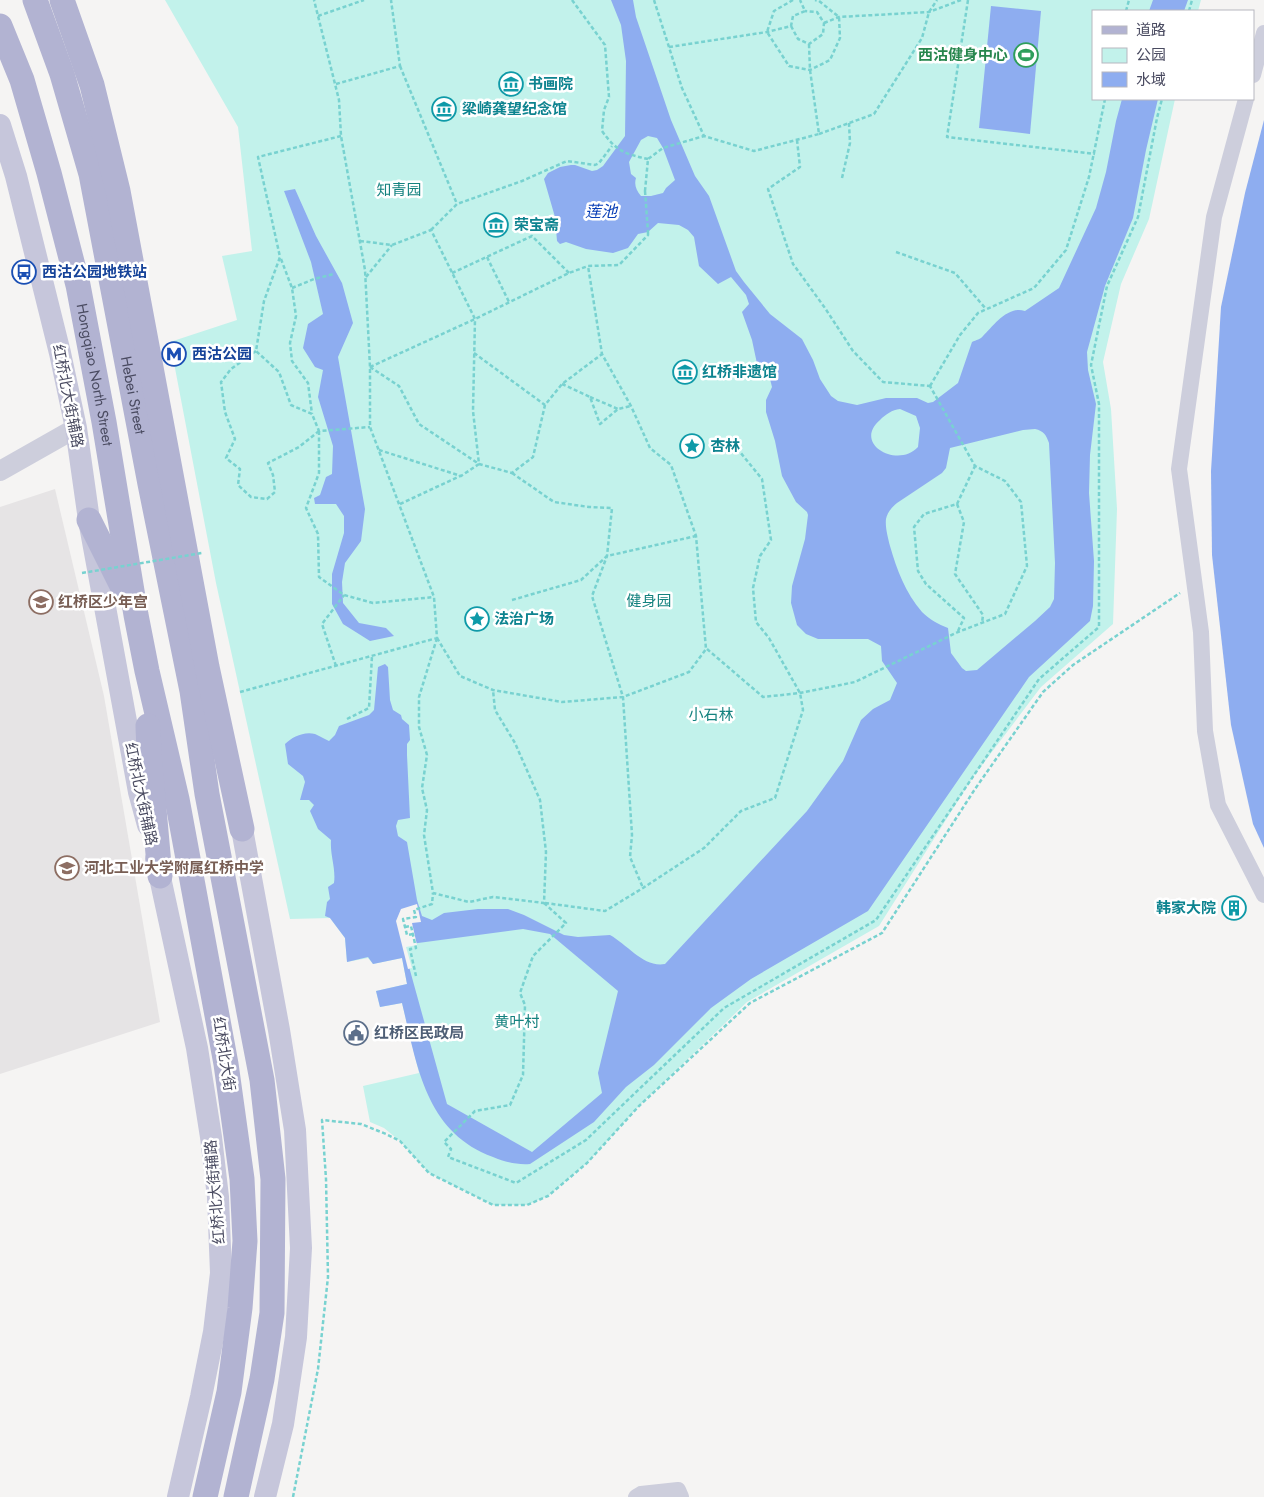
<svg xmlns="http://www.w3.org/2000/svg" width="1264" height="1497" font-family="Jost,'Noto Sans SC',sans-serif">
<rect width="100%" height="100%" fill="#f5f4f3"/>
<!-- education -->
<polygon fill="#e6e4e5" points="55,489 104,696 160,1022 0,1074 0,507"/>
<!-- green -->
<polygon fill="#c2f2eb" points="165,0 1201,0 1198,11 1093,11 1093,99 1175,99 1149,219 1121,284 1103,362 1111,409 1117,509 1113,624 1041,687 973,777 879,926 747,1002 639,1106 587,1163 548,1196 527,1205 493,1205 429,1173 400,1141 384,1128 370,1122 363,1086 419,1073 402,1003 380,1007 376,991 407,984 402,958 373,964 368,958 347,962 345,938 330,918 290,919 216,583 170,342 237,320 222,256 252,251 238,127"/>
<!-- water -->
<g fill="#8eadf0" fill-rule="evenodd">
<path d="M611,0H633L636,17L671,120L695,176L709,196L736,271L744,282L770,314L802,339L813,360L820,379L831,396L838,401L857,405L886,398H917L928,403L933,402L958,383L972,342C976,340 981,339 983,336C993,326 1008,305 1025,311L1059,288L1096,208L1106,172L1116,121L1122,99H1158L1146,150L1133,218L1105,286L1087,352L1088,370L1096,404L1090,455L1089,493L1094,561L1093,606L1090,621L1029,677L868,911L751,979L711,1008L654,1065L626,1087L594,1122L530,1164C517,1165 505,1162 493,1157C425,1132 417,1065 402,1003L380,1007L376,991L407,984L402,958L373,964L368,957L347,962L345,938L330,918L325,916L327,902L330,899L328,887L334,883C336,868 330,856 331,840L318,829L310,811L314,805L309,800H300L305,782L303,776L288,764L285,744C292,737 304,731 315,734C320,736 324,739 329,741L335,735L339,726L369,715L374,710L378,667L385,664L388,667L390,700L393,710L401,715L402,719L409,725L410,740L407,744V755L410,818L398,820L396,826L398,836L407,842L417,900L422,916L432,920L444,913L478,909H508L524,915L564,935L578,937L610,935C628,945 644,968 665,964L807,811L843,761L861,720L873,709L890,700L897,683L882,661L881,646L868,639H818L806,634L797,625L791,603L792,586L805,539L808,515L807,512L796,502L782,476L775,441L766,412V400L772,387L770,379L759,373L752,340L742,312L749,304L746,295L731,277L718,284L699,266L694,237L688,230L679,225L658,223L648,232L638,234L628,248L613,253L586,249L566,242L560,244L557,241L555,217L544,179L548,173L560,167L571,165H575L592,171L597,170L603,166L625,136L626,61L621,25ZM648,136L657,138L663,148L675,180L666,188L663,193L651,196H641C636,190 634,185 636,178L631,174L629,162L641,140ZM900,409L916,416L920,428L918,447C898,469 852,444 880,420C886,414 892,410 900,409ZM1035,429C1044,431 1046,435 1049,443L1055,563L1054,599L1050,607L1035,621L977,670L966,671L962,668L951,653L948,628C938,624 930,620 922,612C905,592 897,570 890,546C888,538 885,527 886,519C887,513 892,507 897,503L942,473L946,468L950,448L1023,430ZM523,929L550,934L618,991L598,1073L602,1093L532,1152L447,1104L403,945Z"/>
<polygon points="1153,0 1188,0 1184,11 1149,11"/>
<polygon points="991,6 1041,11 1030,134 979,128"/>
<polygon points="1264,120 1264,848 1253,824 1231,725 1212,555 1211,471 1221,307 1245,193"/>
<polygon points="295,189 316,236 342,283 353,323 338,357 365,509 361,541 345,563 342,582 343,603 359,623 386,628 394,636 370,641 343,624 332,604 332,574 344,533 344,516 336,504 315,504 314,498 320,495 326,477 332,474 333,446 318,397 323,370 315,367 303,348 308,324 323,314 311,262 284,191"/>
</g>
<!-- pier -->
<polygon fill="#f5f4f3" points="417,904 421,922 412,923 417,945 406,947 412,968 408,969 396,921 401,909"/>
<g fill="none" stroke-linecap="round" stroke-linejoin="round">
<!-- path -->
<g stroke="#78d2d0" stroke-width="2.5" stroke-dasharray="4 2.5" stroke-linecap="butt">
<path d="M572,0L605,45L609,97L604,110L602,131C616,151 625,154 648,159"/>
<polyline points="654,0 682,88 704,136 754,151 819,134 810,70 809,44"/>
<polyline points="793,0 774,11 767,32 789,66 810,70 830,60 840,38 839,17 819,1 815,0"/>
<polyline points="968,0 947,137 1095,154"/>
<polyline points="1126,11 1129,0"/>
<polyline points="1189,11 1192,0"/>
<polyline points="318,16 364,0"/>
<polyline points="824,23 839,17 929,12 961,0"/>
<polyline points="791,26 798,39 809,44 823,34 824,23 817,12 805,11"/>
<polyline points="669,47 767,32 791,26 793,16 805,11 800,0"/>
<polyline points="400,66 457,204"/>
<polyline points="336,84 400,66 391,0"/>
<polyline points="819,134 874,114 922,38 929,12 937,0"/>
<polyline points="341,136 258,157 280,257 264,301 256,351 279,372 291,405 312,414 319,431 370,427"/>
<polyline points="797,140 800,167 768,189 793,264 825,308 853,351 883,382 930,386"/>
<polyline points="842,178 850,143 849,123"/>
<polyline points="645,191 648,159 663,148 704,136"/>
<polyline points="431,230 457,204 522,181 567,161 595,165 599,163 612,146"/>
<polyline points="360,241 392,245 431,230 475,319 473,411 479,464 461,476 379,450"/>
<polyline points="896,252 955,273 986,309"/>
<polyline points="487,257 509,302"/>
<polyline points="281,259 292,288 296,316 290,343 292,361 308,383 312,414"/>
<polyline points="452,273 532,236 569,273"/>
<polyline points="366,277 392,245"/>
<polyline points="292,288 314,279 334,274"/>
<polyline points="256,351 231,369 221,382 225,412 235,439 226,458 240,469 238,485 251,497 267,499 275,492 273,475 268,463 299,447 319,431"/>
<polyline points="474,353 545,405"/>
<polyline points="370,367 399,386 419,424 479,464 512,473 533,457 545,405 562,384 602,354"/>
<polyline points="370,367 475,319 569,273 588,266 619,265 648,235 648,232"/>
<polyline points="562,384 590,397 600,424 618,409 631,406"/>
<polyline points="930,386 960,335 978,313 1034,288 1066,250 1089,177 1105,99"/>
<polyline points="590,397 618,409"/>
<polyline points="319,431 319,473 306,508 318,534 319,577 344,595 373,603 434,597"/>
<polyline points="512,473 554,502 589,507 612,508 607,556 592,596 623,697 632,835 630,857 643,888"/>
<polyline points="400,504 460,476"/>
<polyline points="957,504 964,522 955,574 983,615 982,623"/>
<polyline points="512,600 581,580 607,556 696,536"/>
<polyline points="958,631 964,618 926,584 918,571 914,527 924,514 957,504 975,466"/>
<polyline points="437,638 460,676 493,690 562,702 623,697 689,672 706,649 696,536 671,465 650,448 631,406 602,354 588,266"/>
<polyline points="437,638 419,697 419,727 427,755 422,788 427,810 424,835 433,893 469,902 493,897 544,903 546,852 540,800 515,743 495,710 493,690"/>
<polyline points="707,649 763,697 800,693 855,682 958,632 1005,614 1027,566 1021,502 1005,481 975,466 930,386"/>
<polyline points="336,666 322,624 344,595"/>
<polyline points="240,692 437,638 434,597 370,427 370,367 365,270 341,136 339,100 314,0"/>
<polyline points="347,719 369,708 372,656"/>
<polyline points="544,903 566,923 533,956 520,993 525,1005 523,1075 510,1105 475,1111 444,1142 451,1149 448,1157 516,1183 586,1140 724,1008 876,920 1039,679 1099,627 1099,404 1091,365 1107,286 1138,217 1157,118 1162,99"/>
<polyline points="545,903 605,911 643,888 704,848 741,811 775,798 803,710 800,693 769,638 756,622 753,588 760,556 771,540 762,479 740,452"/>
<polyline points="405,927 411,926 416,948 410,949 416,976"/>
<polyline points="413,934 407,935 403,919 416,917 414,910 432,904 433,893"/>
<polyline points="293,1497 318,1369 328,1277 326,1179 322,1120 361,1124 386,1134 400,1141 429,1173 493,1205 527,1205 548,1196 587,1163 639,1106 750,1003 882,933 975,789 1043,692 1073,665 1180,593"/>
</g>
<!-- minor -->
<g stroke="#cdcedc" stroke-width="16">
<polyline points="1253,75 1264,33"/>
<polyline points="1246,99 1214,217 1179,469 1201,632 1205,731 1218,805 1264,895"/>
<polyline points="636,1497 641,1494 678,1490 681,1497"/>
</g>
<!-- tertiary -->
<polyline stroke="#cdcedc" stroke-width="20" points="0,471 76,428"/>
<!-- secondary -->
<g stroke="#c6c6db" stroke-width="22">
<polyline points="0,125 16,176 60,353 76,428 89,520 139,792 148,825"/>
<polyline points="242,829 279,1030 295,1130 301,1248 296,1337 283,1424 265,1497"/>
<polyline points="156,859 197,1048 211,1137 218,1197 221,1273 214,1332 201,1397 178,1497"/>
</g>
<!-- primary -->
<g stroke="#b2b3d2" stroke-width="25">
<path id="s1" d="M35,0L62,74L91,174L150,484L192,691L207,794L262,1080L273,1179L272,1313L262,1379L236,1497"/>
<polyline points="62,0 92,85 118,191 207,667 242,829"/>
<path id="s2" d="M0,26L22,80L49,173L78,285L104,422L136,615L147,671L177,799L226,1064L242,1179L245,1241L240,1308L229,1392L205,1497"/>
<polyline points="89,520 124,590"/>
<polyline points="148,726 149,753 160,876"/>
</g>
<!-- path-bridge -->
<g stroke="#78d2d0" stroke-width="2.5" stroke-dasharray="4 2.5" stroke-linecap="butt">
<polyline points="645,191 648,232"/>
<polyline points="82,573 202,553"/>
</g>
</g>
<!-- icons -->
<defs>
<g id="stadium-ring" transform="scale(1.25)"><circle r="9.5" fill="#fff" stroke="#2e9e5b" stroke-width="1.5"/><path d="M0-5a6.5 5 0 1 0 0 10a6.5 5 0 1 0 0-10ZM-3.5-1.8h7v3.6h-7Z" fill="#2e9e5b"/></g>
<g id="museum-ring" transform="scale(1.25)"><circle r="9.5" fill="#fff" stroke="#0f9aa8" stroke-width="1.5"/><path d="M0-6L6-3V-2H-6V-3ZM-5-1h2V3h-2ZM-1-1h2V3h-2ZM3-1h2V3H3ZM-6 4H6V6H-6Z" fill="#0f9aa8"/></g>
<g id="bus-ring" transform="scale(1.25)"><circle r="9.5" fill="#fff" stroke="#1a4fb4" stroke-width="1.5"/><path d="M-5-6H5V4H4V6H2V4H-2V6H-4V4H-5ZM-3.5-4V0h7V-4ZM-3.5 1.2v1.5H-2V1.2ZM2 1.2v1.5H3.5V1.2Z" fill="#1a4fb4"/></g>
<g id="metro-ring" transform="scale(1.25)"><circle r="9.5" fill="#fff" stroke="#1a4fb4" stroke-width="1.5"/><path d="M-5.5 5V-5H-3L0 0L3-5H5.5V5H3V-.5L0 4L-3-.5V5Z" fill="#1a4fb4"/></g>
<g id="sight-ring" transform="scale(1.25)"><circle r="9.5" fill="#fff" stroke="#0f9aa8" stroke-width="1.5"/><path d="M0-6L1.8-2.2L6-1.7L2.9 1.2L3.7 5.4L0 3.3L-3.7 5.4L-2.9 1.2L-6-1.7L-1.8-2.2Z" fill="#0f9aa8"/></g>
<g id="school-ring" transform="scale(1.25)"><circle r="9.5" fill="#fff" stroke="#8d6e63" stroke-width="1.5"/><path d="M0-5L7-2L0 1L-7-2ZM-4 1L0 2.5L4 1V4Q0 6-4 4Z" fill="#8d6e63"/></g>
<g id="building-ring" transform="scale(1.25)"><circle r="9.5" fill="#fff" stroke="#0f9aa8" stroke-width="1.5"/><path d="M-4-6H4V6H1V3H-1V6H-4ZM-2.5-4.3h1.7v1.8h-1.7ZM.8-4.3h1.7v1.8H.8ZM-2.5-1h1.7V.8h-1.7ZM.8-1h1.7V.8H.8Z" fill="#0f9aa8"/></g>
<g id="civic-ring" transform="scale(1.25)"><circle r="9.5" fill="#fff" stroke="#5c6f8a" stroke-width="1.5"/><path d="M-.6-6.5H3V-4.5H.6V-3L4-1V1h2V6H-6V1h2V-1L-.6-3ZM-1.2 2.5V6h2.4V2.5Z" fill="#5c6f8a"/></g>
</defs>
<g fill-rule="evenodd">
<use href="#stadium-ring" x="1026" y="55"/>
<use href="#museum-ring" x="511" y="84"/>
<use href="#museum-ring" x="444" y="109"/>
<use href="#museum-ring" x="496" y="225"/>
<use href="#bus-ring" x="24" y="272"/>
<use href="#metro-ring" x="174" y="354"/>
<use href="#museum-ring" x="685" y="372"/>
<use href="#sight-ring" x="692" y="446"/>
<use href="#school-ring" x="41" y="602"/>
<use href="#sight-ring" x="477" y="619"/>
<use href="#school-ring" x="67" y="868"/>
<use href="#building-ring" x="1234" y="908"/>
<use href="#civic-ring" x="356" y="1033"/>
</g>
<g text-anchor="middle" stroke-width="5" stroke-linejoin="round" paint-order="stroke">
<!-- leisure labels -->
<g font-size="15" font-weight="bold" fill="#27864d" stroke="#fff" text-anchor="end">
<text x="1008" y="60">西沽健身中心</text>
</g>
<!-- culture labels -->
<g font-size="15" font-weight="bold" fill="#0d838f" stroke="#fff" text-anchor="start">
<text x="528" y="89">书画院</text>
<text x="462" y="114">梁崎龚望纪念馆</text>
<text x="514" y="230">荣宝斋</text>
<text x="702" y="377">红桥非遗馆</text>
<text x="710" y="451">杏林</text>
<text x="494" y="624">法治广场</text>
<text x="1216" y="913" text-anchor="end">韩家大院</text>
</g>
<!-- park labels -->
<g font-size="15" fill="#15827f" stroke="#fff">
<text x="399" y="195">知青园</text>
<text x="649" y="606">健身园</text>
<text x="711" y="720">小石林</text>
<text x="517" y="1027">黄叶村</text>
</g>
<!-- transit labels -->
<g font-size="15" font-weight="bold" fill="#164399" stroke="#fff" text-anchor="start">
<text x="42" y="277">西沽公园地铁站</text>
<text x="192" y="359">西沽公园</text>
</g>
<!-- street labels -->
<g font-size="15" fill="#4a4b61" stroke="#fff">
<text dy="5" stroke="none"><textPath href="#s2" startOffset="362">Hongqiao North Street</textPath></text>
<text dy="5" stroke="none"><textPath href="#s1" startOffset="408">Hebei Street</textPath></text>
<text transform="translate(68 396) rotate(79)" y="5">红桥北大街辅路</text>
<text transform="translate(141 794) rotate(78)" y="5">红桥北大街辅路</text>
<text transform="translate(224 1054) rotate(81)" y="5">红桥北大街</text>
<text transform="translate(215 1192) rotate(-95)" y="5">红桥北大街辅路</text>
</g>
<!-- education labels -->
<g font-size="15" font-weight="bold" fill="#785e54" stroke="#fff" text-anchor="start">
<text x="58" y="607">红桥区少年宫</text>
<text x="84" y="873">河北工业大学附属红桥中学</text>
</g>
<!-- service labels -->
<g font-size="15" font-weight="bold" fill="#4e5e75" stroke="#fff" text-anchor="start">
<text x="374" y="1038">红桥区民政局</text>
</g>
<!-- water labels -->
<g font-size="16" font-style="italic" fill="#083eb6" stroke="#fff">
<text x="601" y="217">莲池</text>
</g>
</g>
<!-- legend -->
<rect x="1092" y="10" width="162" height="90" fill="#ffffff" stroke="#b7b7c0"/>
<rect x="1102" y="26" width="25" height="8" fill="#b2b3d2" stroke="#b7b7c0"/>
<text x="1136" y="35" font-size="15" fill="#4a4b61">道路</text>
<rect x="1102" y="48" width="25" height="15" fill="#c2f2eb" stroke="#b7b7c0"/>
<text x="1136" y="60" font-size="15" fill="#4a4b61">公园</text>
<rect x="1102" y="72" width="25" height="15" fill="#8eadf0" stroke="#b7b7c0"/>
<text x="1136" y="85" font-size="15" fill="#4a4b61">水域</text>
</svg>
